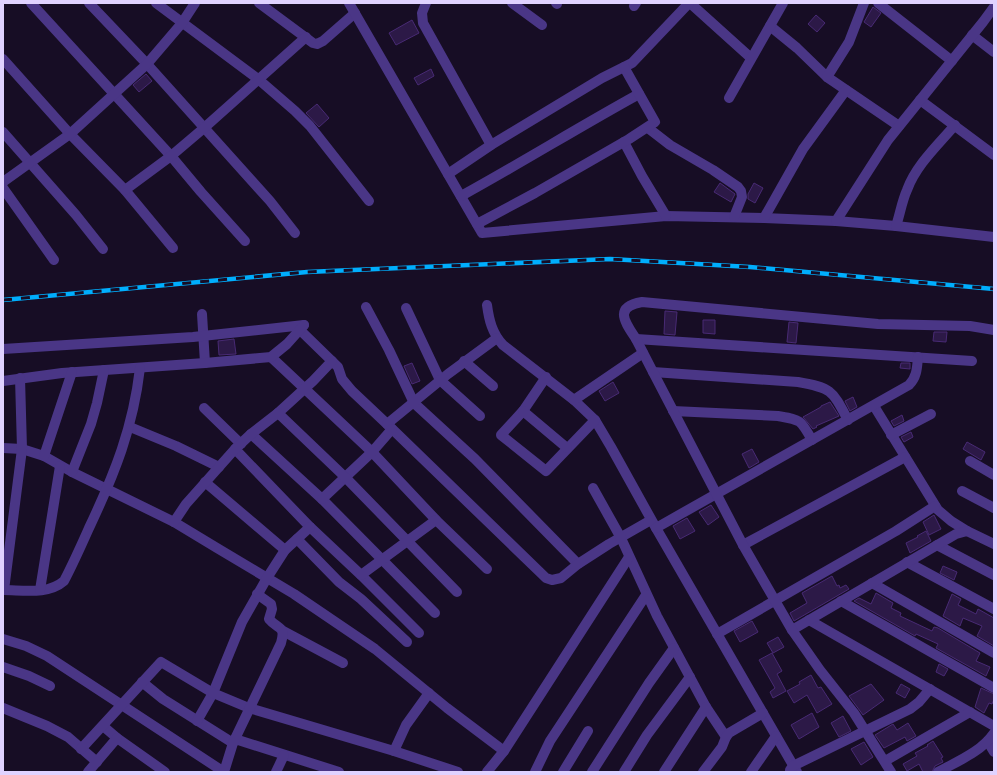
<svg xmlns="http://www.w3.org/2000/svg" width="997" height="775" font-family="Lato,sans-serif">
<rect width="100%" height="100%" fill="#170d25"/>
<!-- building -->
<g fill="#2c1947" stroke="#482a74">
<polygon points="873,7 881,13 871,27 864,22"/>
<polygon points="816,15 825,23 817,32 808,24"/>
<polygon points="412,20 419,33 396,45 389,33"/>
<polygon points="431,69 434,76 418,85 414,78"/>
<polygon points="146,74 152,81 139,92 133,85"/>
<polygon points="317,104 329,118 319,127 306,113"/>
<polygon points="720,183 735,194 731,202 714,192"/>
<polygon points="754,183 763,188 755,203 748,199 748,194"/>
<polygon points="665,311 677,312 675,335 664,334"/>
<polygon points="703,320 715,320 715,334 703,333"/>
<polygon points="789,322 798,323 796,343 787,342"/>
<polygon points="934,332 947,332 946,342 933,341"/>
<polygon points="234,339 236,354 219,355 218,341"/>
<polygon points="412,363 420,381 412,384 404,366"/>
<polygon points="901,363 910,363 910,369 900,368"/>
<polygon points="613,382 619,393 605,401 599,391"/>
<polygon points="853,397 857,407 850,411 845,401"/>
<polygon points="830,402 839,416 816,426 817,427 813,429 803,417 821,407 821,406"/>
<polygon points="902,415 904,421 894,426 891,421"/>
<polygon points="911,432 913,437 904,442 901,437"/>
<polygon points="967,442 985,452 981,460 963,449"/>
<polygon points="752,449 759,462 749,468 742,454"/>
<polygon points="711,505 719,517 708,525 699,512"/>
<polygon points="934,515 941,529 929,535 923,522"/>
<polygon points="687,518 695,531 680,539 673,526"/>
<polygon points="926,531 931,541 910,553 906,543 918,537 917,536"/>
<polygon points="943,566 957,572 954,580 940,573"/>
<polygon points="832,576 837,586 839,585 840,588 846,585 849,589 794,621 790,613 807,603 802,593"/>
<polygon points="876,593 893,603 891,608 901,613 900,616 932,631 934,627 938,628 980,653 976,661 990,667 986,676 936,648 938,644 916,634 915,636 854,601 859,598 871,604"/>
<polygon points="952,594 961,599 958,605 976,614 978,609 994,618 994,646 977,636 982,626 963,618 960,626 943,616"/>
<polygon points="752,621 758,632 740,642 734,631"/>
<polygon points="778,637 784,647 773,653 767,643"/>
<polygon points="772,653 782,671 777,674 786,691 773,698 770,692 775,688 759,660"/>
<polygon points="939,664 948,669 944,676 936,672"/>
<polygon points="811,675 818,688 821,687 832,704 817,713 807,695 794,703 787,691 800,684 799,682"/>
<polygon points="871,684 884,700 863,715 849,696"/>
<polygon points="901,684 910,689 905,698 896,693"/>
<polygon points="981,688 994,694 994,699 992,704 989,703 984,713 975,707"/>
<polygon points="812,713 819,727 799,739 791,725"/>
<polygon points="843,716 851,731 839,737 831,723"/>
<polygon points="908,723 916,736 907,741 905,737 884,748 875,735 893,724 897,730"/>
<polygon points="933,741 943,757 941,758 943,762 935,766 932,772 923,772 919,764 907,771 903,764 917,756 915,753 928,746 927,745"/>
<polygon points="864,742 873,757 861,765 851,749"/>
</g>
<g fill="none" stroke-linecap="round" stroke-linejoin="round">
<!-- minor -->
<g stroke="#4a3686" stroke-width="10">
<polyline points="31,3 171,156 201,192 245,241"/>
<polyline points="89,3 147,64 270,201 295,233"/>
<polyline points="156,3 258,79 295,111 310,126 369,201"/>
<polyline points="259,3 313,43 317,44 323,41 355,13"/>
<polyline points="349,3 482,233 666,216 764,218 836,221 896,226 994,237"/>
<polyline points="426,3 422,13 423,23 491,145"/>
<polyline points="512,3 542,25"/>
<polyline points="556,3 557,4"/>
<polyline points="690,3 751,58"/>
<polyline points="878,3 952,61"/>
<polyline points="634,6 636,3"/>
<polyline points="770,26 797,48 827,77 899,126"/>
<polyline points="972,35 994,52"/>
<polyline points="3,59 70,134 125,190 173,248"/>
<polyline points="827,77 849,42 864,3"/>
<polyline points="729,98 783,3"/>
<polyline points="920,100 994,155"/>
<polyline points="648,128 670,145 713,170 738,187 741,191 742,197 734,217"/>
<polyline points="3,132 76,215 103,249"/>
<polyline points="624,142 642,176 666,216"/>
<polyline points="448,174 491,145 602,78 632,63 689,3"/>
<polyline points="3,182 70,134 147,64 182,23 195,3"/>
<polyline points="3,188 54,260"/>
<polyline points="125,190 171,156 204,128 306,37"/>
<path d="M461,196C521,163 579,127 639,94"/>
<polyline points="764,218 803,149 846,90"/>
<polyline points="836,221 888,140 983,22 994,7"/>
<polyline points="477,224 535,193 629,139 655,122 624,67"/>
<path d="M896,226C900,214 902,201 907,190C916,165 938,145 955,125"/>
<path d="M487,305C489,320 492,333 503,345L574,400L595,420L611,447L656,528L797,772"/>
<polyline points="366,307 389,350 414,403 475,459 578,564"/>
<polyline points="406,308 440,380 480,416"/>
<polyline points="202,314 205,363"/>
<polyline points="300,330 338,367 342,379 352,391 387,424 546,578 552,580 561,578 578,564 609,544 651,520"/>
<polyline points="636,339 972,361"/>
<polyline points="3,349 193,337 304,325"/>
<polyline points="271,357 372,452 436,520 487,569"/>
<polyline points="464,361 493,386"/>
<path d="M653,372L798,382C832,388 832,390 848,420"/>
<polyline points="546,377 523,411 501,435 546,471 595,420"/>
<polyline points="3,381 62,373 205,363 271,357 287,344 304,325"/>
<polyline points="574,400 643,353"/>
<polyline points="874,406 938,510 951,521 967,531"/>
<polyline points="204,408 241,444"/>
<polyline points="523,411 567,448"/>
<path d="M673,411L778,416C801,420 800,419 812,440"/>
<polyline points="278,413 313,381 332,361"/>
<polyline points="387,424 448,374 497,338"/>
<polyline points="130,427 176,446 219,467"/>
<polyline points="251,434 322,499 435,613"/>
<polyline points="891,435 931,414"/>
<polyline points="3,448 22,449 44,456 72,472 174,522 217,548 294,594 375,649 447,708 504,751"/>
<polyline points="235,449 310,527 361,575 419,633"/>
<polyline points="44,456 72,372"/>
<polyline points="970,461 994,475"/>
<polyline points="72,472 91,424 97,403 104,370"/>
<polyline points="205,482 285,550"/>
<polyline points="593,488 621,538 657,616 706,707 726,737"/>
<polyline points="962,491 994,508"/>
<polyline points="322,499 372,452 392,429"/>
<polyline points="174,522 186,504 235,449 251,434 278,413 346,478 457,592"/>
<path d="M656,528L909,385C917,377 917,368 918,357"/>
<polyline points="297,539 339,582 361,599 407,642"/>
<polyline points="743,545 905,457"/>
<polyline points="937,545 994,575"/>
<polyline points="907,562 994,609"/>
<polyline points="361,575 436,520"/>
<polyline points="872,583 994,653"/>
<path d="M3,590C23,590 48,595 64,581C73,564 81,546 89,528C115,473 133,428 140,368"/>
<polyline points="4,590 22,449 20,378"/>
<polyline points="40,590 60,466"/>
<polyline points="841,601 994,688"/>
<polyline points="809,620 994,726"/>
<polyline points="792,630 956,534 967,531 994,544"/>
<polyline points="283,631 343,663"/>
<polyline points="717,634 896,531 935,506"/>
<polyline points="3,639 26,646 47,656 224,772"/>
<polyline points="3,667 29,676 50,686"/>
<polyline points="142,682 163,699 233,743"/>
<polyline points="3,708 47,726 68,737 97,762"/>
<polyline points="197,721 213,693 242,622 267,578 285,550 310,527"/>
<polyline points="103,726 117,738 165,772"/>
<polyline points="235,739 339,772"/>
<polyline points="988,742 994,752"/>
<polyline points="81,749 161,662 213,693 249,708 394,751 458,772"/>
<polyline points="394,751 406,725 429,693"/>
<polyline points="885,761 970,712"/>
<polyline points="790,770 793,766 910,709 919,702 930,689"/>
<polyline points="88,772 117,738"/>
<path d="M224,772L233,743L281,643C286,625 278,630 269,619L272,609L271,604L257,594"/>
<polyline points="276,772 284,755"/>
<polyline points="487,772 504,751 629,557"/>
<polyline points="535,772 550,741 646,595"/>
<polyline points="563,772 588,731"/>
<polyline points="592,772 649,683 674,648"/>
<polyline points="624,772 647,735 690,677"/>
<polyline points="664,772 706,707"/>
<polyline points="703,772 722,747 726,737 729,733 763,713"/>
<polyline points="751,772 776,736"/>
<path d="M891,772L854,713L820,670L792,630L743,545L653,372L636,339C625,322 613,307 642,302L878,324L970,326L994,330"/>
<path d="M938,772C958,761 981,752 994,733"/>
</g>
<!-- rail casing -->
<g stroke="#00aefd" stroke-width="4.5">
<polyline id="rail" points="3,300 307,272 610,259 750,267 994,289"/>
</g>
<!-- rail -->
<use href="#rail" stroke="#170d25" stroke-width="3" stroke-dasharray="9" stroke-linecap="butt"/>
</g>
<!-- border -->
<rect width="997" height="775" fill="none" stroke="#e0d2ff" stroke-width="8"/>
</svg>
